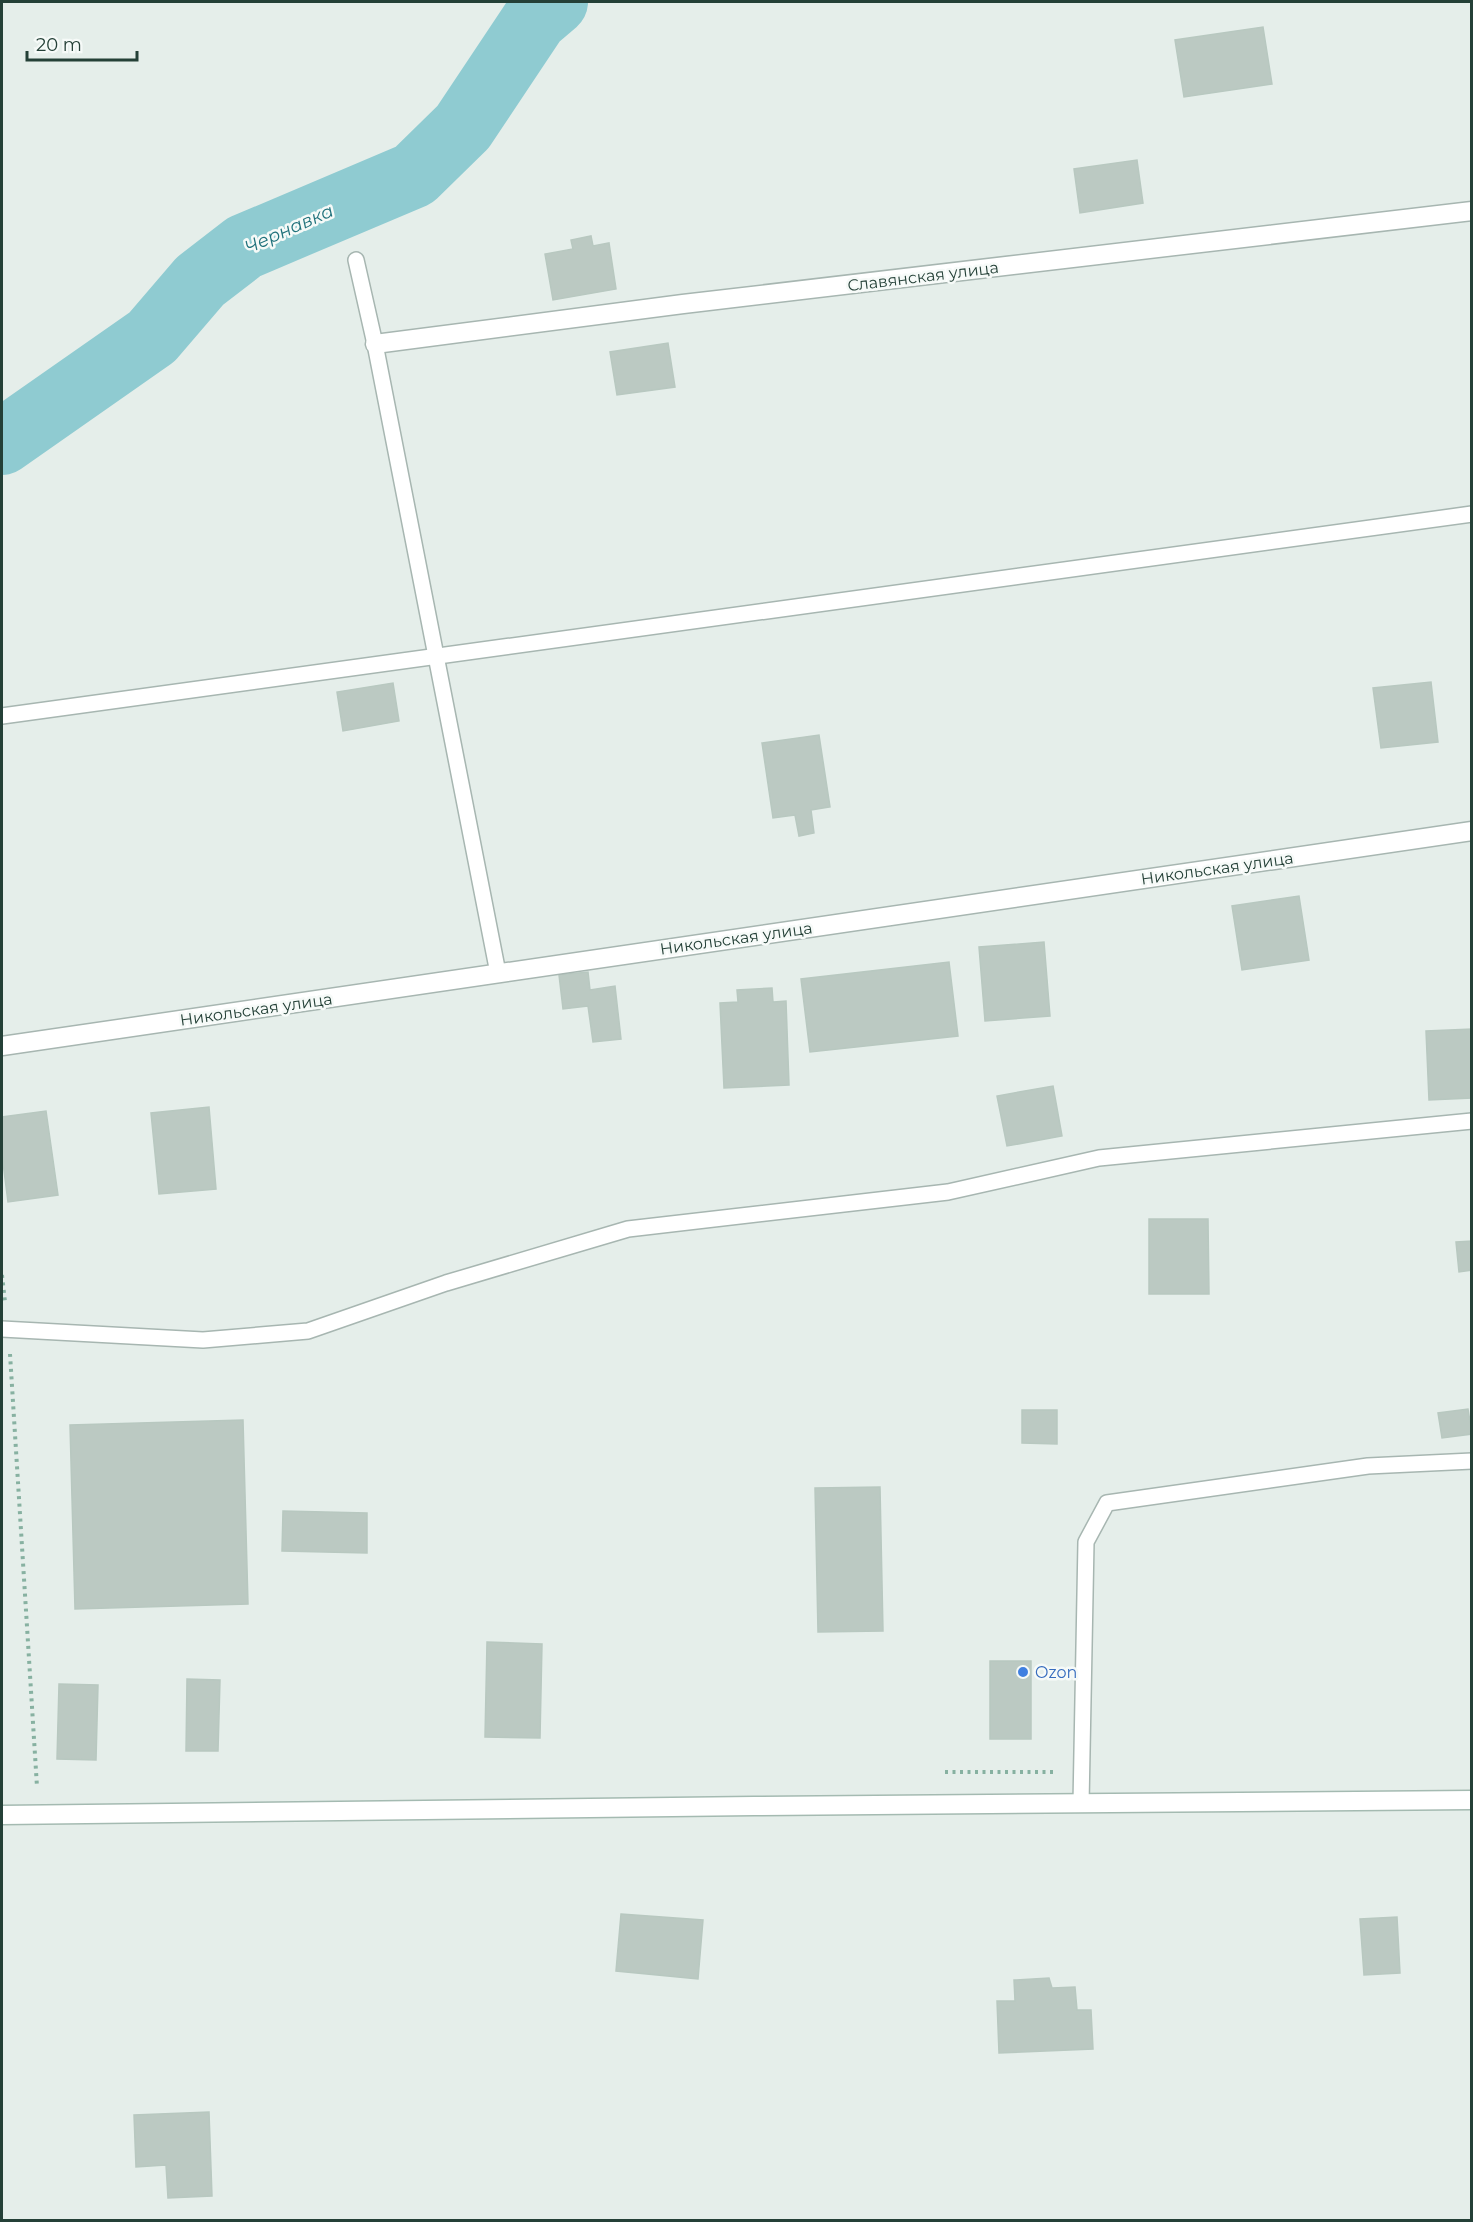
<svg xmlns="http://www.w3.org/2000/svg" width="1473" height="2222" font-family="Montserrat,sans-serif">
<rect width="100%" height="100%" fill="#e5eeea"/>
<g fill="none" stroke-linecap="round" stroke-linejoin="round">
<!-- river -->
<polyline stroke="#8fcbd1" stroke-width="66" points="2,442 152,337 200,281 244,247 414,175 463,127 535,19 555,2"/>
</g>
<!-- building -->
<g fill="#bbc9c2" stroke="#b8c8c0" stroke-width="1.5">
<polygon points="1263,27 1272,84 1184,97 1175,40"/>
<polygon points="1137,160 1143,203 1080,213 1074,169"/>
<polygon points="591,236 593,246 609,243 616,289 553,300 545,254 573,249 571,240"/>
<polygon points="668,343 675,387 617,395 610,352"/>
<polygon points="1431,682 1438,742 1381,748 1373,688"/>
<polygon points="393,683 399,721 343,731 337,692"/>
<polygon points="819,735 830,807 811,810 814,833 799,836 795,815 773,818 762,743"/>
<polygon points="1299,896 1309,960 1242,970 1232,906"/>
<polygon points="1044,942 1050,1016 985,1021 979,947"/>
<polygon points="949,962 958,1036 810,1052 801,979"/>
<polygon points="588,972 590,990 615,986 621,1039 593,1042 588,1006 563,1009 559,975"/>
<polygon points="772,988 773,1002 786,1001 789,1085 724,1088 720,1003 738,1002 737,990"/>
<polygon points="1472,1029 1472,1098 1429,1100 1426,1031"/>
<polygon points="1053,1086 1062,1136 1007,1146 997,1096"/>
<polygon points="209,1107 216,1189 159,1194 151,1113"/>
<polygon points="46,1111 58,1195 8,1202 2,1155 2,1117"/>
<polygon points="1149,1219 1208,1219 1209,1294 1149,1294"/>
<polygon points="1472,1241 1472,1270 1459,1272 1456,1242"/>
<polygon points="1468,1409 1472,1434 1442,1438 1438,1413"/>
<polygon points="1022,1410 1057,1410 1057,1444 1022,1443"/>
<polygon points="243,1420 248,1604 75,1609 70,1425"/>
<polygon points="880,1487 883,1631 818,1632 815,1488"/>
<polygon points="283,1511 367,1513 367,1553 282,1551"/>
<polygon points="487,1642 542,1644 540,1738 485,1737"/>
<rect x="990" y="1661" width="41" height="78"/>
<polygon points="187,1679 220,1680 218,1751 186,1751"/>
<polygon points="59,1684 98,1685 96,1760 57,1759"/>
<polygon points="621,1914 703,1920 698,1979 616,1971"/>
<polygon points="1397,1917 1400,1973 1364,1975 1360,1919"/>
<polygon points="1049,1978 1052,1988 1075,1987 1077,2010 1091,2010 1093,2049 999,2053 997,2001 1015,2001 1014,1980"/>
<polygon points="209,2112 212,2196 168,2198 166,2165 136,2167 134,2115"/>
</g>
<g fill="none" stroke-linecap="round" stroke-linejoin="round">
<!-- lane casing -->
<g stroke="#a7b6b1" stroke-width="18">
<g id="lane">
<polyline points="356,260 375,344 498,973"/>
<polyline points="2,716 1472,514"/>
<polyline points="2,1329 203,1340 308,1331 446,1283 628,1229 948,1192 1099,1158 1472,1121"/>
<polyline points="1081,1804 1086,1542 1107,1503 1368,1466 1472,1461"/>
</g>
</g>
<!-- street casing -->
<g stroke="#a7b6b1" stroke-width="21">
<g id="street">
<polyline points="375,344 683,304 1472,211"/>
<polyline points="2,1046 1472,831"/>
</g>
</g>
<!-- secondary casing -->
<g stroke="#a4bab1" stroke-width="21">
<polyline id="secondary" points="2,1815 754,1806 1472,1800"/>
</g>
<!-- path -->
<g stroke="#87b1a1" stroke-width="4" stroke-dasharray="3 4.5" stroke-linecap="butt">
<polyline points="2,1275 5,1302"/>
<polyline points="10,1354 37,1787"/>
<polyline points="945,1772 1057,1772"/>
</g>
<!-- lane -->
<use href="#lane" stroke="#fff" stroke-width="15"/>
<!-- street -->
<use href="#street" stroke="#fff" stroke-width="18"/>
<!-- secondary -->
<use href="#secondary" stroke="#fff" stroke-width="18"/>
</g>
<!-- markers -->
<circle fill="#3f7fe0" stroke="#f6faf8" stroke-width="2" cx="1023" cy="1672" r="6"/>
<g text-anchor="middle" stroke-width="5" stroke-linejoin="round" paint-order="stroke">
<!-- street labels -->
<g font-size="16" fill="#244037" stroke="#f6faf8">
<text transform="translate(923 276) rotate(-7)" y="6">Славянская улица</text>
<text transform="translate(1217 868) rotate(-8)" y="6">Никольская улица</text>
<text transform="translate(736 938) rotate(-8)" y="6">Никольская улица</text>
<text transform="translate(256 1009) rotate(-8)" y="6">Никольская улица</text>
</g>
<!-- shop labels -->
<g font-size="16" fill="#366cbe" stroke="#f6faf8" text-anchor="start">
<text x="1035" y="1678">Ozon</text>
</g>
<!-- water labels -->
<g font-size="18" font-style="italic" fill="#1f717b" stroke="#f6faf8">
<text transform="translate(289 229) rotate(-24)" y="6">Чернавка</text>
</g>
</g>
<!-- border -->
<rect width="1473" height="2222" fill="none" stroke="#244037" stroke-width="6"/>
<!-- scale -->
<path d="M27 51v9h110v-9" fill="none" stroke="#244037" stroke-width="3"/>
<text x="36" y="51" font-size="18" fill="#244037" stroke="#f6faf8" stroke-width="4.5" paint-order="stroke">20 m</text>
</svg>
